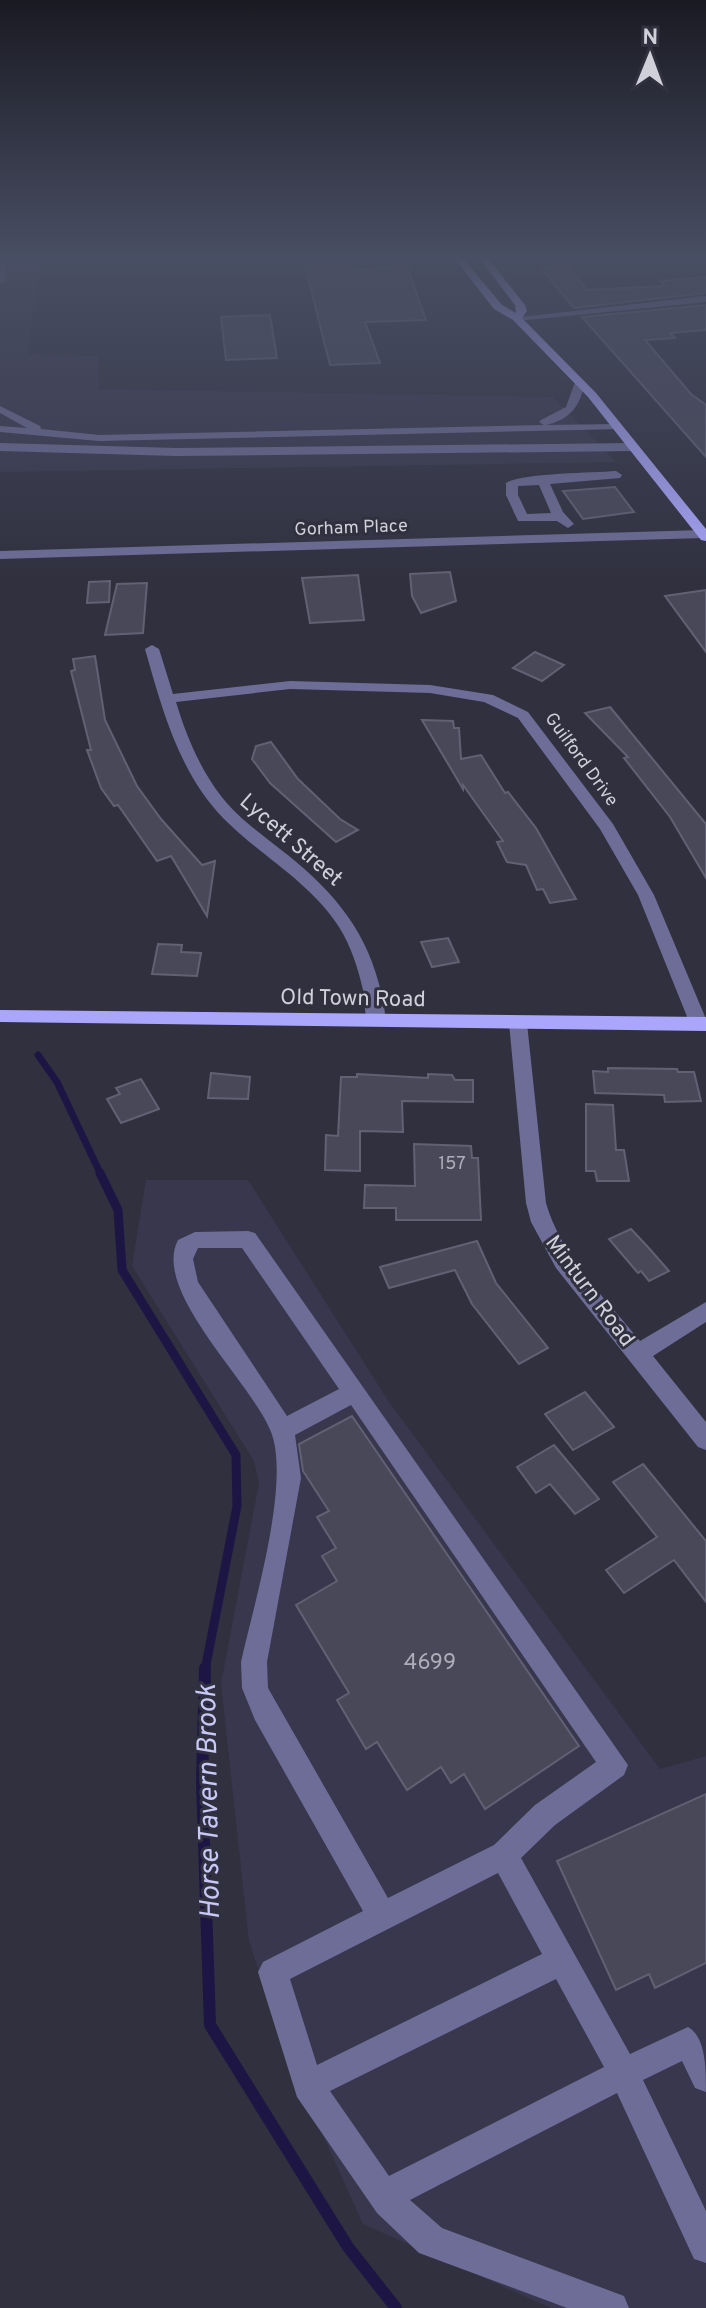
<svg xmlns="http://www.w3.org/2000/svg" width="706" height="2308" font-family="Overpass,sans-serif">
<rect width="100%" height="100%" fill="#30303f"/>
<!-- built -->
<g fill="#38374d">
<polygon points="42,258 27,354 98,356 99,389 553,397 616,462 0,472 0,259"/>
<polygon points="146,1180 248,1180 389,1402 660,1769 706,1756 706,2308 551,2308 363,2224 288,2058 249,1941 221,1684 259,1483 254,1461 132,1266"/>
</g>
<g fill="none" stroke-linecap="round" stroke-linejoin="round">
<!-- stream-far2 -->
<polyline stroke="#1d1645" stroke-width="7" points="38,1055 57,1082 101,1175"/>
<!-- stream-far1 -->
<polyline stroke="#1d1645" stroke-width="9" points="100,1173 118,1210 122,1270 236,1455 237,1506 205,1670"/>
<!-- stream -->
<polyline stroke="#1d1645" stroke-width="12" points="205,1668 202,1783 210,2025 348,2247 396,2308"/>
</g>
<!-- building -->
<g fill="#484859" stroke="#616173" stroke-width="2">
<polygon points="303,258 347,258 351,270 407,266 426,320 365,322 380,363 330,365"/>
<polygon points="569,266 587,290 665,286 660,281 706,277 706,293 574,308 541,268"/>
<polygon points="706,305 706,330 670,333 675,338 645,340 691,394 706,405 706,457 582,317"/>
<polygon points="270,315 277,358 226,360 221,317"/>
<polygon points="615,487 634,512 583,519 563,491"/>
<polygon points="450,572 456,601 421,613 412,596 410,574"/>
<polygon points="358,575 364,620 310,623 302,578"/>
<polygon points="110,581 109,602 87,603 89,582"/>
<polygon points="147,583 143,633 105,635 117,584"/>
<polygon points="706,590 706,652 665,596"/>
<polygon points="535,652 564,665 542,681 513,668"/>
<polygon points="95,656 105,720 137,786 161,819 202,865 215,861 207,916 171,856 157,861 118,805 114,806 101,788 87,750 91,750 71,671 75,670 73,659"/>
<polygon points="610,707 706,824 706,878 670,817 624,758 628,757 585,713"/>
<polygon points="422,720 453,721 454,728 459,728 461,759 481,755 505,793 508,792 536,828 576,899 550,903 543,889 537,890 526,865 507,862 497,842 503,841 463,785 463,789"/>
<polygon points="271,742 298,779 340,819 358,830 336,842 270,783 252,759 256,746"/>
<polygon points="448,938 459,962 432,967 421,942"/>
<polygon points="158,944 182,945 181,952 201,953 197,976 152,974"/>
<polygon points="608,1068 677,1069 678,1072 694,1072 701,1101 665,1102 664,1095 595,1093 593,1071 608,1072"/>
<polygon points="211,1073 250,1077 248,1099 208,1098"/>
<polygon points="357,1074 428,1078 428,1074 452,1075 455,1080 473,1080 473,1102 402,1101 403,1132 360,1131 360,1171 325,1170 326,1135 338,1136 341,1077 357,1077"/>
<polygon points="141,1079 159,1109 121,1123 107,1099 120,1094 116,1088"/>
<polygon points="586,1104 613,1105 616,1150 624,1150 629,1181 597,1181 595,1171 586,1171"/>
<polygon points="414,1144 471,1146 472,1158 478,1158 481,1220 396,1220 396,1208 364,1208 365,1185 415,1186"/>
<polygon points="631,1229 647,1246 669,1271 649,1281 641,1271 638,1273 609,1239"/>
<polygon points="477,1241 496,1283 548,1348 519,1364 472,1304 455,1270 389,1288 380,1267"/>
<polygon points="585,1392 614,1427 573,1450 545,1414"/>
<polygon points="352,1416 579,1746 485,1809 464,1774 451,1783 441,1767 407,1790 377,1742 366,1749 337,1700 349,1693 296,1605 337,1581 322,1556 336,1548 317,1517 329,1511 303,1471 299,1444"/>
<polygon points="554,1445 599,1499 575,1514 550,1484 536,1493 517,1467"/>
<polygon points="643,1464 706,1541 706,1602 674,1560 624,1593 606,1570 657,1537 613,1482"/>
<polygon points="706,1794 706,1963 655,1988 649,1974 616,1990 557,1861"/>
</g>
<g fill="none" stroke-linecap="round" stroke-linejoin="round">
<!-- minor -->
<g fill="#6e6d97" fill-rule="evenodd">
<polygon points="0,258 7,258 5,281 0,284"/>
<polygon points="706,296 706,302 517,321 512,318"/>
<path d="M580,379L585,382C580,406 571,419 546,425L618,424L622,425V429L99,441L0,432V426L27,428L0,413V406L40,426L41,429L99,435L544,425L539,422L541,420L566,407L575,382Z"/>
<polygon points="0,443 176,448 634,443 640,447 634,451 176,456 0,451"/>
<path d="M616,471L622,475L620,478L550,484L563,512L574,524L568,528L557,521H518L506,495V483C522,473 591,473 616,471ZM539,485L551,513L527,514L518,495V486Z"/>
<polygon points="703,530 706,531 703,538 0,559 0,551"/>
<path d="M152,645L159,649L173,694L290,681L430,685L493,695L528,712L613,824L654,895L706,1019V1029H692L690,1024L638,895L600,829L518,718L484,702L430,693L290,689L176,702C186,735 200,769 221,796C237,817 259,832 280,849C327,885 364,925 379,984C382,996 388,1015 383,1026H369C364,1015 365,1002 363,990C358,968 351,946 339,927C310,882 261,856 224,819C179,773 162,709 145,649Z"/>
<path d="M518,1016L527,1023L546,1203C561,1256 606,1299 640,1341L706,1302V1322L653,1356L706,1422V1450L698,1447L556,1268L531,1222L526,1203L509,1023Z"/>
<path d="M248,1231L255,1233L628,1765L624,1775L555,1825L521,1858L630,2054L688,2027C706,2037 706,2069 706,2092L695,2088L682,2061L643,2080L706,2211V2263L694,2259L617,2093L410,2200L442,2228L624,2296L629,2308H567L419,2253L377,2213L297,2097L258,1972L263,1962L363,1911L255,1720L242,1688L241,1662C253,1607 291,1483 271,1432C253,1384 151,1291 178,1240L195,1232ZM198,1248H242L339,1389L287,1416L198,1282L193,1259ZM351,1405L596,1762L535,1805L494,1845L388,1898L268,1688L267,1662L301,1478L295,1435ZM498,1873L542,1954L317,2065L290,1979ZM556,1979L604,2067L389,2176L330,2091Z"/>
</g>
<!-- major -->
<g fill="#aaa6fc" fill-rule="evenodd">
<polygon points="454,258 463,258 502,305 516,313 515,305 479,258 488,258 525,305 527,311 522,318 596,393 706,529 706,541 701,540 588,397 513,320 494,309"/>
<polygon points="0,1010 706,1017 706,1031 0,1022"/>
</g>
</g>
<!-- sky -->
<linearGradient id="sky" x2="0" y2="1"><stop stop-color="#1a1a23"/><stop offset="0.44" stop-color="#484e63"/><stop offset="1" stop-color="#484e63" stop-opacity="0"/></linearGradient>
<rect width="706" height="582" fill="url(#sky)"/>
<g text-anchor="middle" stroke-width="6" stroke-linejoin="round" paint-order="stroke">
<!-- far-street labels -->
<g font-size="18" fill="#d0d0da" stroke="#30303f">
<text transform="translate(351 527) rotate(-2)" y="6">Gorham Place</text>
<text transform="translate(582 759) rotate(54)" y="6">Guilford Drive</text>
</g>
<!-- number labels -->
<g font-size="18" fill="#aeaeba">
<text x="452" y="1169">157</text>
</g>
<!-- street labels -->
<g font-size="22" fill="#d0d0da" stroke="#30303f">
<text transform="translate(292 839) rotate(41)" y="8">Lycett Street</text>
<text transform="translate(353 997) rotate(1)" y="8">Old Town Road</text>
<text transform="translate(591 1290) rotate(53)" y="8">Minturn Road</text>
</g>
<!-- near-number labels -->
<g font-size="22" fill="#aeaeba">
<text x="430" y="1669">4699</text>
</g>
<!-- near-water labels -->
<g font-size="28" font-style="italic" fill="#c7c7f8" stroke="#30303f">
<text transform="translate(207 1802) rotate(-91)" y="10">Horse Tavern Brook</text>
</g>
</g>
<!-- north arrow -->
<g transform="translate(650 56) rotate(1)" stroke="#30303f" stroke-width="6" paint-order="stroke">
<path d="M0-6L14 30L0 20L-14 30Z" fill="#d0d0da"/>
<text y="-12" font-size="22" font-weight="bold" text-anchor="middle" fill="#d0d0da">N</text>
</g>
</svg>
